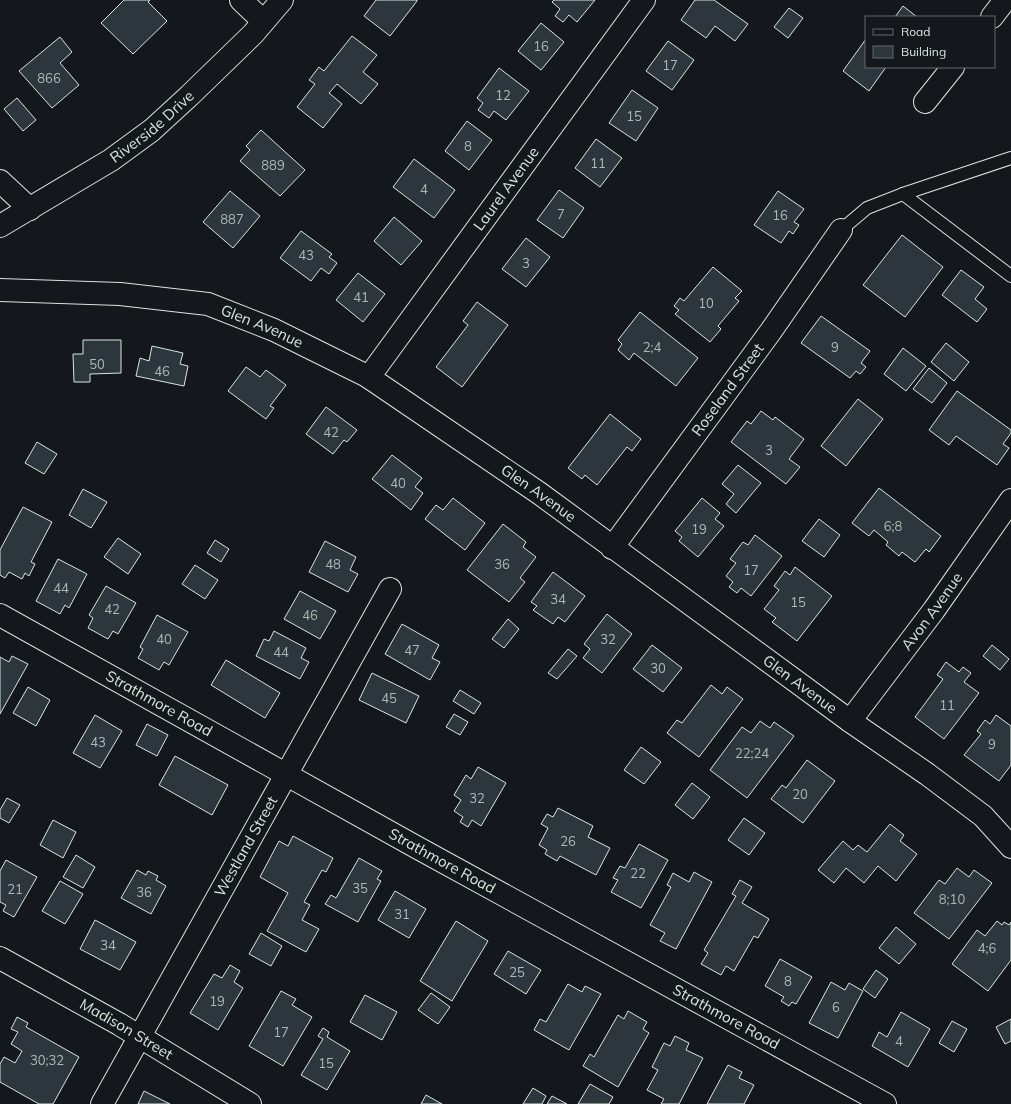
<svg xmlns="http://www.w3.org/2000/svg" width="1011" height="1104" font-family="Mulish,sans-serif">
<rect width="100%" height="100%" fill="#14181c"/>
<!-- building -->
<g fill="#2c363c" stroke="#d8e6dc">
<polygon points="124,0 150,0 148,2 167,21 133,54 101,23"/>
<polygon points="376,0 417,0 417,1 390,36 364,16"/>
<polygon points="554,0 595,0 577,22 569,15 563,22 555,16 560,9 552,2"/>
<polygon points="695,0 714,0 748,24 735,41 715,26 706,38 681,20"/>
<polygon points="903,6 917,17 895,17"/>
<polygon points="789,8 803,18 788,38 774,27"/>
<polygon points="541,23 564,42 541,70 518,51"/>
<polygon points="352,36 377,55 363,72 378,84 361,104 337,84 329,93 342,104 323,128 297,107 315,84 309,80 319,67 324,71"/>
<polygon points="60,37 72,52 60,63 79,85 52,108 19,71"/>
<polygon points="866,39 866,67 886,67 869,91 843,71"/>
<polygon points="668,41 694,60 672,90 646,71"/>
<polygon points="499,68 529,91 506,120 494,111 489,118 478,110 483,103 477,98"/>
<polygon points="632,90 658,108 636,141 609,123"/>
<polygon points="17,98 36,120 23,131 4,109"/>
<polygon points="467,121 492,140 469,170 445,151"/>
<polygon points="261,130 305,170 280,196 240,161 250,150 246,146"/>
<polygon points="596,139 622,158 600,187 575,168"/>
<polygon points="414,159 455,190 434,218 393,187"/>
<polygon points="559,190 584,208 563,238 537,220"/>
<polygon points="230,191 260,216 233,248 203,222"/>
<polygon points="778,191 804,209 794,222 799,225 793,234 789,231 781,243 754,225"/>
<polygon points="394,217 422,241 401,265 374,241"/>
<polygon points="301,231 332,254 329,257 337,263 329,274 321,268 311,281 280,258"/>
<polygon points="902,235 943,267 905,317 863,285"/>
<polygon points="526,238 550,257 526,287 502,269"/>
<polygon points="713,267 742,291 735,298 739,301 718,326 721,329 710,342 675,314 679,310 674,306 680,298 684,301"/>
<polygon points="961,270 984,287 975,299 987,309 977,322 942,295"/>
<polygon points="358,273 385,294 363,322 336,300"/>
<polygon points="477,302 508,325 462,387 436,367 468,325 463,321"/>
<polygon points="640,312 698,358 676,386 634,353 629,360 618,350 622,344 618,340"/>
<polygon points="821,316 870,351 861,363 866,367 860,374 856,371 850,378 801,343"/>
<polygon points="83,340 121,340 121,373 90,374 90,382 74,382 73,354 83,354"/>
<polygon points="946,343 969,362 954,381 931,362"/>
<polygon points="152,346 183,353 180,364 188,366 184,386 136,376 140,358 149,361"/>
<polygon points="903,348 926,366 906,391 884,374"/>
<polygon points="246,367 260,377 266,370 286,385 270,406 274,408 266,419 228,391"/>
<polygon points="929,368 947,383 932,403 913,389"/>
<polygon points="957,391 1011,430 1011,433 1003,444 1009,448 997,465 956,436 949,445 929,430"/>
<polygon points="858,399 883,419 846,466 821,446"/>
<polygon points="326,407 357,430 347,442 344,440 333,454 306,434"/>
<polygon points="761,411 773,420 775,417 804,439 789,459 800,467 786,484 731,442 747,421 751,424"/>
<polygon points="610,414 641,439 632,451 627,447 597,485 585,475 582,479 568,468"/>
<polygon points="37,442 57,454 44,474 25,463"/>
<polygon points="392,455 422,478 415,487 423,493 411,510 372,479"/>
<polygon points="738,465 761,483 736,513 726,504 734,494 722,484"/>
<polygon points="879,488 941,536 929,552 926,549 915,562 902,552 899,556 886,545 888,542 874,530 869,536 852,523"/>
<polygon points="83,489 107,502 91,528 69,515"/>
<polygon points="453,498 485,523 465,550 425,519 436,505 443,510"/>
<polygon points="702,498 720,513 715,519 724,526 698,557 679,541 682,537 675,531"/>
<polygon points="23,507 52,522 31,562 35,564 29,576 25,573 22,579 9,572 5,578 0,575 0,550"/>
<polygon points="819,519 840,535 824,557 802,541"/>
<polygon points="503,524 526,542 523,547 536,557 520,578 525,582 509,602 467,570"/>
<polygon points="755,535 782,556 751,596 741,588 737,593 729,587 733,582 726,576 736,563 730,559 743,542 748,545"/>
<polygon points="118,538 141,554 128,574 104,557"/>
<polygon points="215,540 229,549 221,562 207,553"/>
<polygon points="325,541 356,557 350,570 358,574 348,592 309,572"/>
<polygon points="58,559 87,574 69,608 65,605 60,614 36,601"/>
<polygon points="195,565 218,580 205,599 182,584"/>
<polygon points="795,567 832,596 797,641 772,622 776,618 764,609 779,590 774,586 785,571 790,575"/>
<polygon points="553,572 585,596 565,622 558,617 553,624 533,610 537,606 531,602"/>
<polygon points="106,586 136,603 118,634 113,631 108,639 88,628 93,618 89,615"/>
<polygon points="300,591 336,611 320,639 284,619"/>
<polygon points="607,614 632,634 602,673 583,658 590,649 584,644"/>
<polygon points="157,615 188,632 169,665 164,662 159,670 138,658 143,649 140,647"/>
<polygon points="508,619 519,629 504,648 492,639"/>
<polygon points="402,624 439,645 432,658 440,662 430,680 385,654"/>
<polygon points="274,631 306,648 301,658 309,662 300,679 256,656 264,639 269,641"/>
<polygon points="652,645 682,668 663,692 633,669"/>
<polygon points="992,645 1009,659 1000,670 983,656"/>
<polygon points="568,649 577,656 557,679 548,673"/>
<polygon points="12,656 28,664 0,714 0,657 9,662"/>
<polygon points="226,660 280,693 265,718 211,685"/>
<polygon points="946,662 959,672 963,667 971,673 964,682 979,693 944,739 915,717 943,679 937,675"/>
<polygon points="372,673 419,696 406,723 359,700"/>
<polygon points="711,685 722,694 727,687 743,699 699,757 667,733 677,720 682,723"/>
<polygon points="28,687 50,700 36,726 13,713"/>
<polygon points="460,690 481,703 474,714 453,701"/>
<polygon points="454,714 468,722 460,735 446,727"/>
<polygon points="95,715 122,731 100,768 73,753"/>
<polygon points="996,715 1011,726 1011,765 999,781 964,755 981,734 977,731 985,720 990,724"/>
<polygon points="760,721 770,728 774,722 794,736 747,798 710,770 742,727 751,733"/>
<polygon points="147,724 168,735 157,756 136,745"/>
<polygon points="641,747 661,762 644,784 624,770"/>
<polygon points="175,756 228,785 212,815 159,785"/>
<polygon points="807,760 835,781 803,823 771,799 782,785 786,788"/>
<polygon points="478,767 506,783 481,826 472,820 468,827 460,822 463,817 454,811 461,800 454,795 466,775 471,779"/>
<polygon points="692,783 710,797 693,819 675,805"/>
<polygon points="7,798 20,805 9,823 0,818 0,810"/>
<polygon points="558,808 593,826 588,837 610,848 596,875 560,856 557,861 545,854 547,850 539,845 548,828 541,824 547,814 553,817"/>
<polygon points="744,818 765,833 749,855 728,840"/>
<polygon points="53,820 76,832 63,858 40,845"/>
<polygon points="890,824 904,835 900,841 917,854 896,881 878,866 864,883 846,868 834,883 818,870 843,841 853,850 858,845 867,852"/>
<polygon points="293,836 333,858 326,872 322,870 304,902 310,905 302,920 319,929 306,952 267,931 288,893 260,877 279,841 288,846"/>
<polygon points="639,844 668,860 641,908 611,892 618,880 613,878 620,866 625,868"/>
<polygon points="76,855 95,867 83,888 63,877"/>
<polygon points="359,858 382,871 377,879 381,881 358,922 325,904 331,895 336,898"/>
<polygon points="6,860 37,877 14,917 3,911 6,905 0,902 0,871"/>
<polygon points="957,868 969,877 974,870 992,883 949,939 914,913 939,880 945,884"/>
<polygon points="137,870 146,875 148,871 158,876 156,880 166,886 151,914 121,898"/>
<polygon points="694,872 712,882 676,949 660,941 665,933 650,925 671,887 667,885 673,873 689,882"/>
<polygon points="740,880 752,887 742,903 769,919 758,938 754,936 734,971 726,966 721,975 701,964 708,953 704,950 736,896 732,894"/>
<polygon points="60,881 83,894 65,924 42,911"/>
<polygon points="395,891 426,909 409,938 378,920"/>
<polygon points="95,920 136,942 120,970 80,949"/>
<polygon points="456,921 488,941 452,1001 420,981"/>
<polygon points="997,921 1002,925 1004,922 1009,925 1011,922 1011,960 988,991 952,964 977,930 985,936"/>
<polygon points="896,927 916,944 899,964 879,948"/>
<polygon points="261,933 282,946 271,966 249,954"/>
<polygon points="508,951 541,970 526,994 494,974"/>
<polygon points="780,959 812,977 796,1004 792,1002 789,1006 781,1001 784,997 765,986"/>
<polygon points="230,965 240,971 234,982 243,988 218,1030 190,1013 214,974 222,978"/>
<polygon points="876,970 888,979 875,998 863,989"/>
<polygon points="831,982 845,990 849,983 863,991 838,1038 809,1023"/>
<polygon points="568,984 582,992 585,986 601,994 569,1050 534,1030 540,1019 546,1022"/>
<polygon points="281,991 296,999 292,1005 312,1017 283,1066 249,1046"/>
<polygon points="431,993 450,1007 438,1024 418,1010"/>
<polygon points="365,995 397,1012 382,1040 350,1022"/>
<polygon points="628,1011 647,1022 643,1029 649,1033 618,1087 583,1066 590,1054 594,1057 618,1015 624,1019"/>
<polygon points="901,1012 930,1029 908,1067 872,1046 879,1032 887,1037"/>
<polygon points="17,1017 28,1023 26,1027 79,1057 53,1104 39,1104 0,1082 0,1064 4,1057 15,1063 22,1051 11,1044 18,1032 11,1029"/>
<polygon points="1011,1019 1011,1041 1005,1044 996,1027"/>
<polygon points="952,1021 967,1029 954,1052 939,1043"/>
<polygon points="323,1028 329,1032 327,1037 350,1051 327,1090 301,1075 323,1039 318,1036"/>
<polygon points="675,1036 689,1043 686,1050 703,1058 679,1104 661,1104 664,1099 647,1090 658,1070 652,1067 664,1043 670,1046"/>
<polygon points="728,1065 742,1072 739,1078 754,1085 744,1104 707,1104"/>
<polygon points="590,1084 613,1097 609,1104 578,1104"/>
<polygon points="533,1088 546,1096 542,1104 523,1104"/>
<polygon points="144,1091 170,1104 138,1104"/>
<polygon points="426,1095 442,1104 421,1104"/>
<polygon points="552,1096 567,1104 547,1104"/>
</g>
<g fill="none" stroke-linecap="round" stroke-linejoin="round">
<!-- lane casing -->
<g stroke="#d8e6dc" stroke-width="14">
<g id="lane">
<polyline points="903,194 1011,276"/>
<polyline points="841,230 867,208 903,194 1011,158"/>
</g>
</g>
<!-- street casing -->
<g stroke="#d8e6dc" stroke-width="24">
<g id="street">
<polyline points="241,0 263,21"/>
<polyline points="992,17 1005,0"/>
<polyline points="925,102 953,67"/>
<polyline points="0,181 30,209"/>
<path id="s1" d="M0,290L120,294L208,304L274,330L367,376L539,493L850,721L927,774L983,816L1011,847"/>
<path id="s2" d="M369,377L644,0"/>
<path id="s3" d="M612,548L771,331L841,230"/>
<path id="s4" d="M0,615L418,848L885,1104"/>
<path id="s5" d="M850,721L934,610L1011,500"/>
<path id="s6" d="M0,958L119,1024L250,1104"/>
<path id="s7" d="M102,1104L390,589"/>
</g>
</g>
<!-- secondary casing -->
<g stroke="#d8e6dc" stroke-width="24">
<g id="secondary">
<path id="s8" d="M0,226L111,160L152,130L189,96L253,34L282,0"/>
</g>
</g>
<!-- lane -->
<use href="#lane" stroke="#14181c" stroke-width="12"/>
<!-- street -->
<use href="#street" stroke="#14181c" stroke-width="22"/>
<!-- secondary -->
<use href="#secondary" stroke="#14181c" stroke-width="22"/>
</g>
<g text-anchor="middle" stroke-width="3" stroke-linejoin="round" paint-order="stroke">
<!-- number labels -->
<g font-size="13" fill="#adbab4">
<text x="541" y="51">16</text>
<text x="670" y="70">17</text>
<text x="49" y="83">866</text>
<text x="503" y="100">12</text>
<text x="634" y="121">15</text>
<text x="468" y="151">8</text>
<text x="598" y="168">11</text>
<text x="273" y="170">889</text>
<text x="424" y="194">4</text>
<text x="561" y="219">7</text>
<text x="780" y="220">16</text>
<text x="232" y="224">887</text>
<text x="306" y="260">43</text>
<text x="526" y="268">3</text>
<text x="361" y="302">41</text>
<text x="706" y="308">10</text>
<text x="652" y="352">2;4</text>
<text x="835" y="352">9</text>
<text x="97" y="369">50</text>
<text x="162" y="376">46</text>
<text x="331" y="437">42</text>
<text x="769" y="455">3</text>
<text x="398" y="488">40</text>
<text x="893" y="531">6;8</text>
<text x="699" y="534">19</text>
<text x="333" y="569">48</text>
<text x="502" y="569">36</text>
<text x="751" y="575">17</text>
<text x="61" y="593">44</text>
<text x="558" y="604">34</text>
<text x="798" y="607">15</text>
<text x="112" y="614">42</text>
<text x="310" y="620">46</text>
<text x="164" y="644">40</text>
<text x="608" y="644">32</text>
<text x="412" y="655">47</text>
<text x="281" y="657">44</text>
<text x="658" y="673">30</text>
<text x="389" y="703">45</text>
<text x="947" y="710">11</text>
<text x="98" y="747">43</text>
<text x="992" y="749">9</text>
<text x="752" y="758">22;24</text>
<text x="800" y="799">20</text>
<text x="477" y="803">32</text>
<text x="568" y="846">26</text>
<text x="638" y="878">22</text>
<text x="360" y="893">35</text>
<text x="15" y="894">21</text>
<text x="144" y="897">36</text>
<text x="952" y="904">8;10</text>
<text x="402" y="919">31</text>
<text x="108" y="950">34</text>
<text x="987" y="953">4;6</text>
<text x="517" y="977">25</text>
<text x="788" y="986">8</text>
<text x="217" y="1006">19</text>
<text x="836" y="1012">6</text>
<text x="281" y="1037">17</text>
<text x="899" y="1046">4</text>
<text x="47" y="1065">30;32</text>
<text x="326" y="1068">15</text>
</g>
<!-- street labels -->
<g font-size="15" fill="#d8e6dc" stroke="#14181c">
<text dy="5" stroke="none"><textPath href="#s8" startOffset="182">Riverside Drive</textPath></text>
<text dy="5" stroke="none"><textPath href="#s2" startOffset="233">Laurel Avenue</textPath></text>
<text dy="5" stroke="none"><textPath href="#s1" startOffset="267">Glen Avenue</textPath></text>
<text dy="5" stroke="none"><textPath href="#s3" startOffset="196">Roseland Street</textPath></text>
<text dy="5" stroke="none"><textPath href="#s1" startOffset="591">Glen Avenue</textPath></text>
<text dy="5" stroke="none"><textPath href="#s5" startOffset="137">Avon Avenue</textPath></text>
<text dy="5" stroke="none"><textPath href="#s1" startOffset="915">Glen Avenue</textPath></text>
<text dy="5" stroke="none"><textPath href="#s4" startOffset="182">Strathmore Road</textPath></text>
<text dy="5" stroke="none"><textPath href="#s7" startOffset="295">Westland Street</textPath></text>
<text dy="5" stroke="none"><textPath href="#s4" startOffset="506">Strathmore Road</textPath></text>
<text dy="5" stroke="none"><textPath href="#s4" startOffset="830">Strathmore Road</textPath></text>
<text dy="5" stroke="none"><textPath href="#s6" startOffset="145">Madison Street</textPath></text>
</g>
</g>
<!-- legend -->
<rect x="865" y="16" width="130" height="52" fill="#14181c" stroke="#626a69"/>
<rect x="873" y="29" width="20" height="6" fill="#14181c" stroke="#626a69"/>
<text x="901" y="36" font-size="12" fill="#d8e6dc">Road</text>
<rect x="873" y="46" width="20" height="12" fill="#2c363c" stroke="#626a69"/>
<text x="901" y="56" font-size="12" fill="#d8e6dc">Building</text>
</svg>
